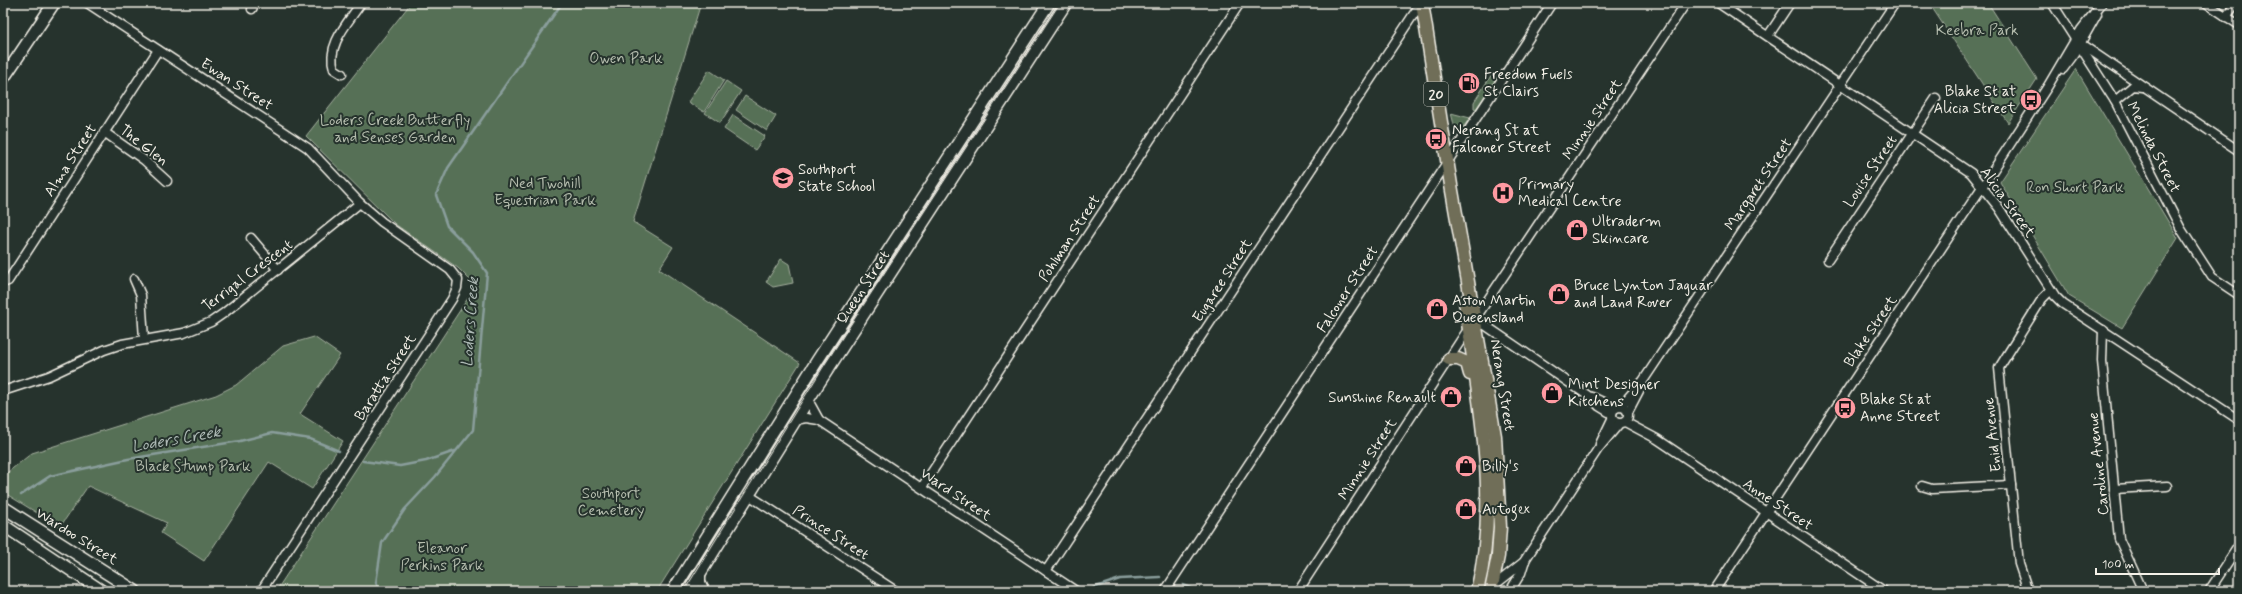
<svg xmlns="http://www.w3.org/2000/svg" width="2242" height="594" font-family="Mynerve,sans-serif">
<rect width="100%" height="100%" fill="#26332d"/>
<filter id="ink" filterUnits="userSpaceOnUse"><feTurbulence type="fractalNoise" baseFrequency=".025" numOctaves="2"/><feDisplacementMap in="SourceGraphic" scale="8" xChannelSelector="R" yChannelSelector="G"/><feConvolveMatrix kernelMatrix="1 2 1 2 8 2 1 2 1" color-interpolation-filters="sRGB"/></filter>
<g filter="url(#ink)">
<!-- green -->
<g fill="#567056" stroke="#a5b09f">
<polygon points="411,3 701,3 633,222 673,247 659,269 800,363 657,591 276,591 470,295 473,283 458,268 395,224 306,136"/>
<polygon points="1929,3 1988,3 2037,79 2008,123"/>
<polygon points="2076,69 2178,238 2122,328 2069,296 2000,182"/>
<polygon points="709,70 724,80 704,112 688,102"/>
<polygon points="1500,73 1476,109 1474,108 1474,102 1492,74"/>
<polygon points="726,81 741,91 720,123 705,113"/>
<polygon points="745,96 776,116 767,131 736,110"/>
<polygon points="1451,113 1470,118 1460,131 1456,132"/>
<polygon points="733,115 765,136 755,150 724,129"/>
<polygon points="781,259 789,264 793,283 773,287 766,282"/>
<polygon points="314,337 340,355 300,414 343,441 312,489 269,462 204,561 161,533 167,523 88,486 60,527 3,492 3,476 32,453 216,395 236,385 283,346"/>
</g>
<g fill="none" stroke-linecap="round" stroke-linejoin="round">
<!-- stream -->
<g stroke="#8a9e9c" stroke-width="2.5">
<polyline points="363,461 400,466 426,461 455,451"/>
<polyline points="21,495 50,476 128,459 240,441 272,433 310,439 339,451"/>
<polyline points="1183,585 1200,591"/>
<polyline points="1093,588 1120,579 1160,577"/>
<polyline points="380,591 376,583 382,543 405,509 435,477 473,430 487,273 473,252 447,226 436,195 448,168 562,3"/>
</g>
<!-- street casing -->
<g stroke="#f4f1e8" stroke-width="11">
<g id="street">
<polyline points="87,3 308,148 360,203 382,222 450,270 458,280 457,288 452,299 261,591"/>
<polyline points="1718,3 1971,173 1999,208 2055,296 2063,304 2239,420"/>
<polyline points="2052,3 2115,101 2181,229 2212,277 2239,295"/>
<polyline points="2206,3 2239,25"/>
<polyline points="252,9 255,3"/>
<polyline points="2226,17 2236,3"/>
<polyline points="1768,36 1790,3"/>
<polyline points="2081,44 2239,151"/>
<polyline points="2063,69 2075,53 2097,14"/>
<path d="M342,74L334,69C326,45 348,23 361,3"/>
<polyline points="2115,101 2133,86 2142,87"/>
<polyline points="104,132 144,160 167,181"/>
<polyline points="251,238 278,270"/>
<polyline points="1828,260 1936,98"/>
<polyline points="134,279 141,295 144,339"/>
<polyline points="3,283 8,281 158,50"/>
<polyline points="1476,319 1590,397 1599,406 1612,414"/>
<polyline points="2103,330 2102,361 2119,539 2143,591"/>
<polyline points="3,391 49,376 104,350 122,344 184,333 211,322 224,313 360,203"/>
<polyline points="1592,397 1616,408"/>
<polyline points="808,400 819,420 1076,591"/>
<circle cx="1620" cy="415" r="8"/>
<polyline points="1620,407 1643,381 1895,3"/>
<polyline points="1628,412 1640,389"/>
<polyline points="795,420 806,418 819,420"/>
<polyline points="1625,422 1657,439 1884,591"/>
<polyline points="1600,444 1612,419"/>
<polyline points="1922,486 1932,489 2011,485"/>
<polyline points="922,487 1240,3"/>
<polyline points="2114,489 2167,486"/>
<polyline points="750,496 896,591"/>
<polyline points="1046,571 1421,3"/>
<polyline points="701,573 701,582 705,591"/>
<polyline points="1492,587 1525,561"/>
<polyline points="1165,591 1552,3"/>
<polyline points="1298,591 1463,337 1686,3"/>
<polyline points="1510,591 1521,573 1525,560 1598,449 1619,424"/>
<polyline points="1714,591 1990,175 2048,86 2081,30 2102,3"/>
<polyline points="2028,591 2019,564 1999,368 2042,299 2051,290"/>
<polyline points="2209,591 2239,545"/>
</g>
</g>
<!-- secondary casing -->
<g stroke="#f4f1e8" stroke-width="14">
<g id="secondary">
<polyline points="3,79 54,3"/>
<polyline points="3,507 135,591"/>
<polyline points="3,525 102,591"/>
<polyline points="673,591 817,361 1049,3"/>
<polyline points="689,591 813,392 1066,3"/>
</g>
</g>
<!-- primary casing -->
<g stroke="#f4f1e8" stroke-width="15">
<g id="primary">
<polyline points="1422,3 1451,185 1495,436 1500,527 1498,556 1491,591"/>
<path d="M1465,301C1477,395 1501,498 1477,591"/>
<polyline points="1449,359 1458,359 1467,363 1470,374"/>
</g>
</g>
<!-- street -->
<use href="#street" stroke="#26332d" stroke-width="8"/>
<!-- secondary -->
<use href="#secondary" stroke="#26332d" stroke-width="11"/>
<!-- primary -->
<use href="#primary" stroke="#706e59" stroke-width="12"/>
<!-- tram -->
<polyline stroke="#f4f1e8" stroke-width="1" points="684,591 825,364 1060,3"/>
</g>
</g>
<!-- icons -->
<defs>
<g id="fuel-disc" transform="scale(1.15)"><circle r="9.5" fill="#ff9aa2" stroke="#26332d"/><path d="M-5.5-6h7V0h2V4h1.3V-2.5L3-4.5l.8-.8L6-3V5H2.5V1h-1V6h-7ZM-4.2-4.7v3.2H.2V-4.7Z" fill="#111"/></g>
<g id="bus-disc" transform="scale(1.15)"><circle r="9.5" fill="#ff9aa2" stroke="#26332d"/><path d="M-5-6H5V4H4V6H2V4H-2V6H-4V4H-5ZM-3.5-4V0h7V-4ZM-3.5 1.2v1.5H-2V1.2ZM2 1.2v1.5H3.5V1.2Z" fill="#111"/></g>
<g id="school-disc" transform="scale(1.15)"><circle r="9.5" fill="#ff9aa2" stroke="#26332d"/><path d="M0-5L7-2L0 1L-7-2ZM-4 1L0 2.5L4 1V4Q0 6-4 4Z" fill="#111"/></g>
<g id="hospital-disc" transform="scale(1.15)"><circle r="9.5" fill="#ff9aa2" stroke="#26332d"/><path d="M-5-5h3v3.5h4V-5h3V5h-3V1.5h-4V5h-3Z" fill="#111"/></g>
<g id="shop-disc" transform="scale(1.15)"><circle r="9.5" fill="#ff9aa2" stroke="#26332d"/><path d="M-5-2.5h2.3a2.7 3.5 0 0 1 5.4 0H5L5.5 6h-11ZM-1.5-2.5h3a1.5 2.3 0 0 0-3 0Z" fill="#111"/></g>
</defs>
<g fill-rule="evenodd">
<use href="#fuel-disc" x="1469" y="83"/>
<use href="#bus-disc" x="2031" y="100"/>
<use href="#bus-disc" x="1436" y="139"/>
<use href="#school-disc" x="783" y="178"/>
<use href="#hospital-disc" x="1503" y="193"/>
<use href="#shop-disc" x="1577" y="230"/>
<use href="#shop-disc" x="1559" y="294"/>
<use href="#shop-disc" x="1437" y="309"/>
<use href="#shop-disc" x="1552" y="393"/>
<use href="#shop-disc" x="1451" y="397"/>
<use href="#bus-disc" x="1845" y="408"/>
<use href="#shop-disc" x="1466" y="466"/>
<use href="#shop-disc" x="1466" y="509"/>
</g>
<g text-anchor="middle" stroke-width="4" stroke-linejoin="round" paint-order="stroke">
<!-- shield labels -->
<rect fill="#26332d" stroke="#b6b8b0" stroke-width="1" x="1424" y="82" width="24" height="24" rx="3"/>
<g font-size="14" font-weight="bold" fill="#f4f1e8">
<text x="1436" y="99">20</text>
</g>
<!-- park labels -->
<g font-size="15" fill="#b5bdae" stroke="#26332d">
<text x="1977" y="35">Keebra Park</text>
<text x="626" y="63">Owen Park</text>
<text x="395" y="125">Loders Creek Butterfly<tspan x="395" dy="17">and Senses Garden</tspan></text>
<text x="545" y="188">Ned Twohill<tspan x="545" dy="17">Equestrian Park</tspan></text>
<text x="2075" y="192">Ron Short Park</text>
<text x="193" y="471">Black Stump Park</text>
<text x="611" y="498">Southport<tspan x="611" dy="17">Cemetery</tspan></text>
<text x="442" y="553">Eleanor<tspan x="442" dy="17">Perkins Park</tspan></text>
</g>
<!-- poi labels -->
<g font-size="15" fill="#f4f1e8" stroke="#26332d" text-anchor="start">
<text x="1484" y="79">Freedom Fuels<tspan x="1484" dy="17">St Clairs</tspan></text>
<text x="2016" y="96" text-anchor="end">Blake St at<tspan x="2016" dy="17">Alicia Street</tspan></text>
<text x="1452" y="135">Nerang St at<tspan x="1452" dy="17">Falconer Street</tspan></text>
<text x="798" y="174">Southport<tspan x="798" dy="17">State School</tspan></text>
<text x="1518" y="189">Primary<tspan x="1518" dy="17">Medical Centre</tspan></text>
<text x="1592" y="226">Ultraderm<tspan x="1592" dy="17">Skincare</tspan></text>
<text x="1574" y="290">Bruce Lynton Jaguar<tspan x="1574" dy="17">and Land Rover</tspan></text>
<text x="1452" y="305">Aston Martin<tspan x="1452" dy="17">Queensland</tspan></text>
<text x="1568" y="389">Mint Designer<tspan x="1568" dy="17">Kitchens</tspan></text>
<text x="1436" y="402" text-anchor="end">Sunshine Renault</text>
<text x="1860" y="404">Blake St at<tspan x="1860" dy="17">Anne Street</tspan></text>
<text x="1482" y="471">Billy's</text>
<text x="1482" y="514">Autogex</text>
</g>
<!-- street labels -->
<g font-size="15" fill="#f4f1e8" stroke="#26332d">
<text transform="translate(237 84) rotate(33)" y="5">Ewan Street</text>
<text transform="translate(1592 119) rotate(-56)" y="5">Minnie Street</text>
<text transform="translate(144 145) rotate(38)" y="5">The Glen</text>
<text transform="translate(2154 147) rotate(63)" y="5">Melinda Street</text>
<text transform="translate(70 160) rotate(-57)" y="5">Alma Street</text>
<text transform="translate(1870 171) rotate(-56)" y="5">Louise Street</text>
<text transform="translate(1758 184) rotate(-56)" y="5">Margaret Street</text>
<text transform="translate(2008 202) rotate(54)" y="5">Alicia Street</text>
<text transform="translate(1069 238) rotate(-57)" y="5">Pohlman Street</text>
<text transform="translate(247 275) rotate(-37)" y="5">Terrigal Crescent</text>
<text transform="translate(1222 280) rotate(-57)" y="5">Eugaree Street</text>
<text transform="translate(863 287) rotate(-57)" y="5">Queen Street</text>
<text transform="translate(1347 289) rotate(-57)" y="5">Falconer Street</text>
<text transform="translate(1870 331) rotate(-56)" y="5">Blake Street</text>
<text transform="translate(385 377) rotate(-57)" y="5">Baratta Street</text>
<text transform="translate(1503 385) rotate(81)" y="5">Nerang Street</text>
<text transform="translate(1992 435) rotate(-96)" y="5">Enid Avenue</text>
<text transform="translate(1367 459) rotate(-57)" y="5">Minnie Street</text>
<text transform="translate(2098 464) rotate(-96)" y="5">Caroline Avenue</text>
<text transform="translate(956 494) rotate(34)" y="5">Ward Street</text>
<text transform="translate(1778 504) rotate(34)" y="5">Anne Street</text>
<text transform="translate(831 532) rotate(33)" y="5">Prince Street</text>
<text transform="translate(77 536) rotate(32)" y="5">Wardoo Street</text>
</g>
<!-- water labels -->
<g font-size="16" font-style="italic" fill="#aebab6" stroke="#26332d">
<text transform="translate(469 322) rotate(-86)" y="6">Loders Creek</text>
<text transform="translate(176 438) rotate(-10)" y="6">Loders Creek</text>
</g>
</g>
<!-- margin -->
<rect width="2242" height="594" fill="none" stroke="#26332d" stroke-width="16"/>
<rect x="8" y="8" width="2226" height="578" fill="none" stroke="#f4f1e8" stroke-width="1.5" filter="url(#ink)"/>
<!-- scale -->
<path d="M2096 568v6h123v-6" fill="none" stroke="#f4f1e8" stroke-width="2"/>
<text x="2102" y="568" font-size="12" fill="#f4f1e8" stroke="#26332d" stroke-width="3" paint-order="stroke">100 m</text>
</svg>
